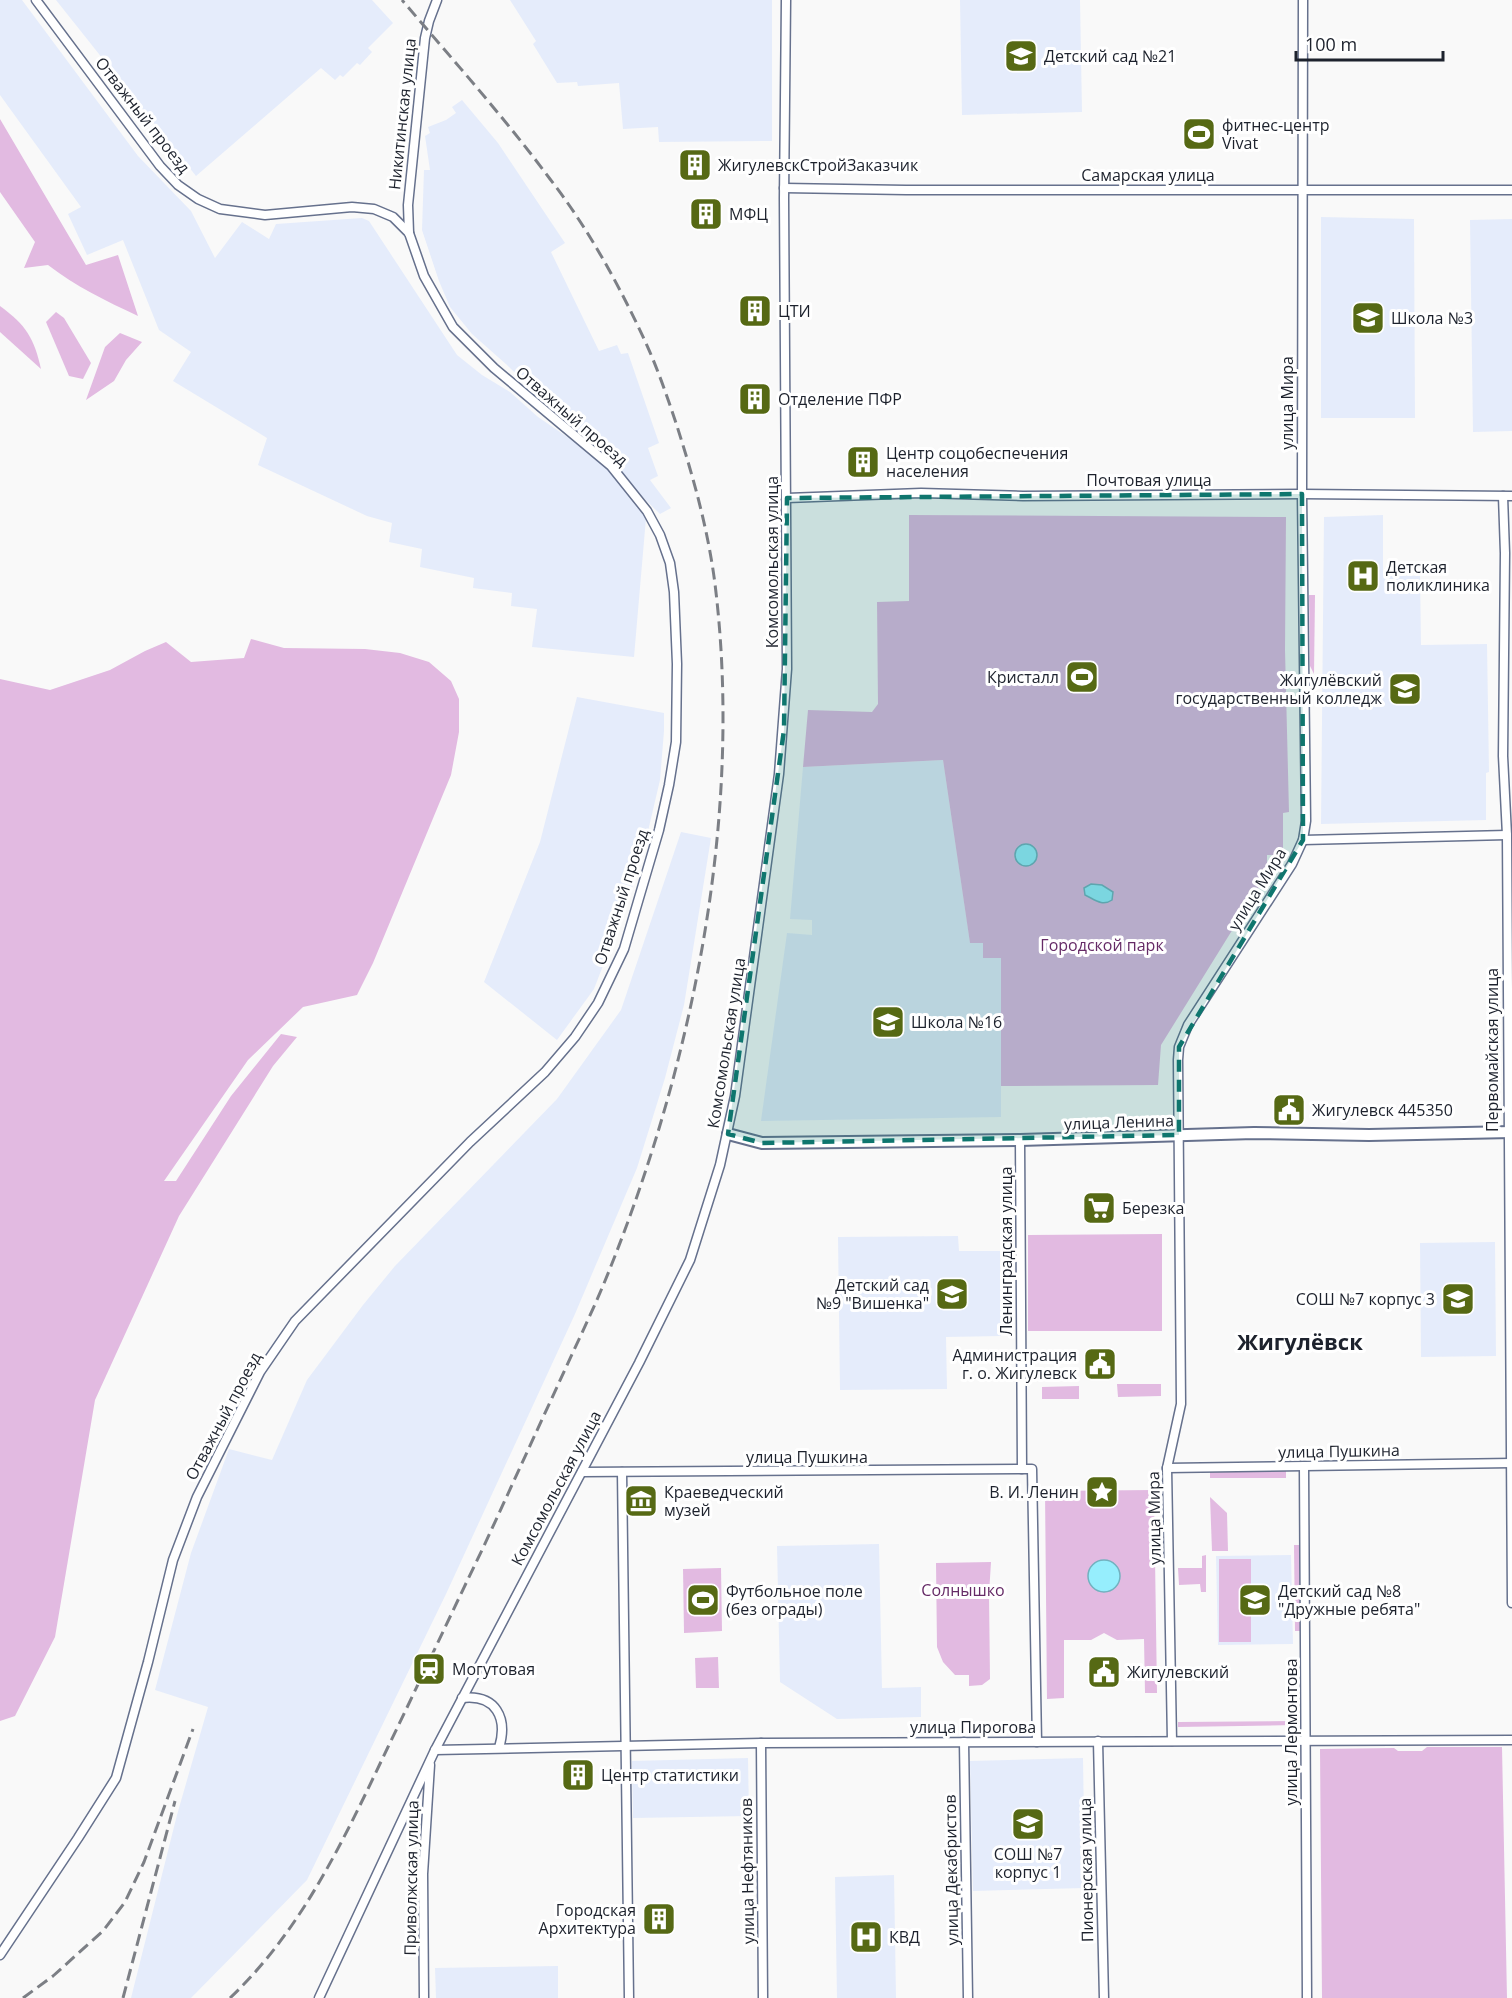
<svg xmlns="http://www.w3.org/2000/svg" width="1512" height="1998" font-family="'Open Sans',sans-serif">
<rect width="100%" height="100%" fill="#f9f9f9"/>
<!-- built -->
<g fill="#e5ecfb">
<polygon points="0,0 22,0 138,156 191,211 215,258 242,222 269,239 276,224 362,218 369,221 457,355 482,375 510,392 538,417 582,447 609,468 646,518 634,657 532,647 537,609 511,606 512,593 473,588 474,578 420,567 422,549 389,542 392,523 367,516 258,465 267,438 173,381 191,352 159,330 123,240 87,255 68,214 81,207 0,95"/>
<polygon points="56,0 372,0 393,23 368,48 372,52 360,65 357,63 343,77 340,75 335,80 321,68 196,176"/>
<polygon points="510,0 772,0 772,141 659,142 658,127 623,129 619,83 578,86 577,82 557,83 533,44 536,41"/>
<polygon points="960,0 1080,0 1082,112 962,115"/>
<polygon points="462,100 498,143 565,243 551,252 599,351 617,345 621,354 628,353 659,443 648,448 658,476 650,480 671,508 660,514 507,365 472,334 450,307 439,281 422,230 424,170 430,170 425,136 430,133 428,127 446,120 456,113 452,107"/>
<polygon points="1321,217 1414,219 1415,418 1321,418"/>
<polygon points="1512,219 1512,431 1473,432 1470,220"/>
<polygon points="1383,515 1383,575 1420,576 1421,645 1487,644 1489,772 1486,773 1486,820 1321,824 1324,517"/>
<polygon points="577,697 664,713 664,731 660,780 641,861 626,906 594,989 557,1040 484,982 540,842"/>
<polygon points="943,760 970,942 983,943 1001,958 1001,1117 761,1121 787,933 812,935 812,920 790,919 803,767"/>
<polygon points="681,832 711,838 684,1005 665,1078 637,1168 575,1314 446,1594 307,1880 191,1998 131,1998 177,1815 208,1707 155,1690 191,1553 229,1449 272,1460 307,1380 363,1305 395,1266 557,1099 621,1010"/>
<polygon points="958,1236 959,1251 1000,1251 1001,1336 946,1337 947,1389 840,1390 838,1237"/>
<polygon points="1495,1242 1496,1356 1421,1357 1420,1243"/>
<polygon points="879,1544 882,1688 921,1687 921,1717 837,1719 780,1682 777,1546"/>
<polygon points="1291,1555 1293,1644 1218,1645 1216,1556"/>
<polygon points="748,1758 749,1816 633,1818 632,1761"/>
<polygon points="1083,1758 1085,1888 973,1891 970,1761"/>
<polygon points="894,1875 896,1998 837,1998 835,1877"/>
<polygon points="558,1966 558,1998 436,1998 435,1968"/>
</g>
<!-- green -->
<g fill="#e2bae1">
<path d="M0,119L86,265L118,255L138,316C106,301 75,286 48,265L24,268L35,242L0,192Z"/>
<path d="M0,306C26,325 34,338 41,369L0,332Z"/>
<polygon points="56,312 64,318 91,363 83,379 69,376 46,322"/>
<polygon points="120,333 142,342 126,360 114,381 86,400 105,347"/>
<polygon points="909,515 1286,517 1285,650 1289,812 1283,813 1283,855 1267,855 1267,874 1161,1045 1158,1085 1001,1086 1001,958 983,958 983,943 970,943 943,760 803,767 808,710 872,712 878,704 877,602 909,601"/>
<polygon points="1309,595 1315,595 1314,674 1310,666"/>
<polygon points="251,639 284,648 365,649 400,653 429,662 451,681 459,699 459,732 451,775 373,963 357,995 303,1007 248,1060 164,1181 176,1181 231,1096 281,1034 297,1037 273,1066 179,1216 95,1400 55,1637 15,1716 0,1721 0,679 50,690 110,670 145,651 166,642 191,662 244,658"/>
<polygon points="1162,1234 1162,1331 1028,1331 1028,1235"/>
<polygon points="1117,1384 1161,1384 1161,1396 1118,1397"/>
<polygon points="1079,1386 1079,1399 1042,1399 1042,1387"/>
<rect x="1210" y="1470" width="76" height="8"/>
<polygon points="1154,1490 1157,1693 1145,1693 1144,1639 1117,1640 1104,1633 1091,1640 1064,1640 1064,1698 1047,1699 1045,1491"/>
<polygon points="1210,1497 1227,1513 1228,1551 1212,1551"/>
<polygon points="1294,1545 1301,1545 1301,1631 1295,1631"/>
<polygon points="1206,1555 1206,1592 1201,1592 1200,1584 1179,1585 1178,1568 1202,1568 1202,1556"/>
<rect x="1219" y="1559" width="32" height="83"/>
<polygon points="991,1562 989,1594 990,1679 982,1685 969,1686 969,1675 955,1675 943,1662 937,1647 936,1563"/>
<polygon points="721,1568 722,1631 684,1633 683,1569"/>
<polygon points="718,1657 719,1688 696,1688 695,1658"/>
<polygon points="1293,1721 1294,1725 1178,1727 1178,1722"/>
<polygon points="1427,1747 1502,1747 1507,1998 1322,1998 1320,1749 1394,1748 1398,1751 1422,1751"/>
</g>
<!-- water -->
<g fill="#96eefd" stroke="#72b1bf" stroke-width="1.5">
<circle cx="1026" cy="855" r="11"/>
<path d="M1091,884L1102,885L1113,892L1112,900C1102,907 1094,899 1085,895L1084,888Z"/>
<circle cx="1104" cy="1576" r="16"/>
</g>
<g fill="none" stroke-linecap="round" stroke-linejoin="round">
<!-- minor casing -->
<g stroke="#66718d" stroke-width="11">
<g id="minor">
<polyline points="784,188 906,190 1512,190"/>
<polyline points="409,233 408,205 425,38 429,21 437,0"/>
<polyline points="1503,496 1505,553 1503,756 1507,835 1512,1603"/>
<polyline points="787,498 921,493 1023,496 1302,494 1512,496"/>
<polyline points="1303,840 1507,835"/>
<polyline points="1020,1140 1022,1469"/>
<polyline points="1304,1466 1307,1998"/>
<polyline points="1167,1468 1512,1463"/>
<polyline points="582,1472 1032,1469 1037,1742"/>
<polyline points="622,1472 629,1998"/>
<path d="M462,1698C496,1694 508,1718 499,1748"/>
<polyline points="1098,1741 1104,1998"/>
<polyline points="1172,1741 1167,1468 1181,1404 1178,1060 1179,1047 1188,1025 1292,864 1303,840 1306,821 1302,494 1303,0"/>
<polyline points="964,1742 968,1998"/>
<polyline points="761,1743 763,1998"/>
<polyline points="435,1750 761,1743 1512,1740"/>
<polyline points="0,1955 78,1838 116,1778 148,1662 173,1560 197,1497 260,1372 295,1321 470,1142 545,1072 575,1037 598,1003 624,949 659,830 669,785 676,742 677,664 674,592 670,563 660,535 647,511 611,466 494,368 453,327 424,276 409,233 393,217 374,209 352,207 265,215 220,209 198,199 178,185 160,166 36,0"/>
<polyline points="319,1998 435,1750 639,1363 690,1260 720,1165 735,1096 779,774 787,669 784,198 786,0"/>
<polyline points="424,1998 423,1874 430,1765"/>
</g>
</g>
<!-- tertiary casing -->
<g stroke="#66718d" stroke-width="14">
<polyline id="tertiary" points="728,1134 762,1143 1020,1140 1254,1133 1369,1135 1512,1132"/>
</g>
<!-- minor -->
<use href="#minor" stroke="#fff" stroke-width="8"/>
<!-- tertiary -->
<use href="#tertiary" stroke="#fff" stroke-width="10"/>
<!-- rail -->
<g stroke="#7c7f85" stroke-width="3" stroke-dasharray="12 6" stroke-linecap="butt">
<polyline points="23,1998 53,1976 103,1931 125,1902 144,1862 193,1729"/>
<polyline points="123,1998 175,1801"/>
<path d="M230,1998C303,1929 345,1837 388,1747C420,1681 451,1614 483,1548C508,1494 532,1441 557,1387C575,1347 595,1307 611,1266C695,1055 743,811 715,584C708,529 693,476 676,423C667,396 657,367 645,341C619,285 588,228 550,179C504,117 452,59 402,0"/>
</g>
</g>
<!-- marked area -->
<path fill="#0f766e" fill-opacity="0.2" stroke="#0f766e" stroke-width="4.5" stroke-dasharray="12 8" stroke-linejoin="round" d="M1302,494L1303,840L1179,1047V1135L762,1143L728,1134L784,730L787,498Z"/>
<!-- icons -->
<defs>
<g id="school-square" transform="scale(1.725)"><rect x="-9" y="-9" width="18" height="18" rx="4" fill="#566914" stroke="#fff"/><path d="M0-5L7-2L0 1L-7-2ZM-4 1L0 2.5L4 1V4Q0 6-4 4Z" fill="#fff"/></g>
<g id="stadium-square" transform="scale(1.725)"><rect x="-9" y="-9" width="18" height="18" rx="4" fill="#566914" stroke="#fff"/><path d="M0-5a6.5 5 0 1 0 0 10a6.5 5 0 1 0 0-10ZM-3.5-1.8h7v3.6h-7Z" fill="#fff"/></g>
<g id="building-square" transform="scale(1.725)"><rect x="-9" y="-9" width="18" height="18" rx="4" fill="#566914" stroke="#fff"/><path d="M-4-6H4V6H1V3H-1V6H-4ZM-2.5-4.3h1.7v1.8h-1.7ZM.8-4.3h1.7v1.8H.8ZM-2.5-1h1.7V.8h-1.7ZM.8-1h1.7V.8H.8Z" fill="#fff"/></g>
<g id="hospital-square" transform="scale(1.725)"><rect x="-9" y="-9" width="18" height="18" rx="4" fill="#566914" stroke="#fff"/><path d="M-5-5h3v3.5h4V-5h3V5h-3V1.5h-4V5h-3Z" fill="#fff"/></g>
<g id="university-square" transform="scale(1.725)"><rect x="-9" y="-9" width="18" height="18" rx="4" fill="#566914" stroke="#fff"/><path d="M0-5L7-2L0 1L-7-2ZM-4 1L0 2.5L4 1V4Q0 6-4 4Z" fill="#fff"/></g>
<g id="civic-square" transform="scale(1.725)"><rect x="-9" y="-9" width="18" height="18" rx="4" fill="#566914" stroke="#fff"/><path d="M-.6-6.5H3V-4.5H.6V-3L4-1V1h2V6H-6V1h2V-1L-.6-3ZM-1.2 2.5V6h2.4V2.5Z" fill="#fff"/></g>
<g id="supermarket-square" transform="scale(1.725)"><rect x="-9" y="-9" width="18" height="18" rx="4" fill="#566914" stroke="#fff"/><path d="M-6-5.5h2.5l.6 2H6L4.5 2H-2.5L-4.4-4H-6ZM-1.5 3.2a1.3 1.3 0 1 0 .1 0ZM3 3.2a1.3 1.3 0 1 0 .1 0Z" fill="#fff"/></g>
<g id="sight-square" transform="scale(1.725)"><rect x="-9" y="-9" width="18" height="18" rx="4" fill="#566914" stroke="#fff"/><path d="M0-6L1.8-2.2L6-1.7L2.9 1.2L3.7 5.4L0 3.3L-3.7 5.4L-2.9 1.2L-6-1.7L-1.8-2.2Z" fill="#fff"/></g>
<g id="museum-square" transform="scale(1.725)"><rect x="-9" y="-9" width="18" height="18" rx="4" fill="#566914" stroke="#fff"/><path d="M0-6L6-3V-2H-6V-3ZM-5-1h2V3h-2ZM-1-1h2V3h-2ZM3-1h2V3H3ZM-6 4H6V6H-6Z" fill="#fff"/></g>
<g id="station-square" transform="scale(1.725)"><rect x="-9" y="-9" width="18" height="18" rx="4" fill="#566914" stroke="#fff"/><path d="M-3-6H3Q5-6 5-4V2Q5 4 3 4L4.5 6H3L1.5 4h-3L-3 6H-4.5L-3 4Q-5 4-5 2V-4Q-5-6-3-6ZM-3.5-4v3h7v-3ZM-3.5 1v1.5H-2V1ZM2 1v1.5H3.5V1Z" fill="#fff"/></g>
</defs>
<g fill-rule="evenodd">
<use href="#school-square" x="1021" y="56"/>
<use href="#stadium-square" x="1199" y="134"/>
<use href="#building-square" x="695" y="165"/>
<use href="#building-square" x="706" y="214"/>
<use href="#building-square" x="755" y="311"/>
<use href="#school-square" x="1368" y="318"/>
<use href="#building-square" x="755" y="399"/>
<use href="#building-square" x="863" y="462"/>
<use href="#hospital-square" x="1363" y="576"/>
<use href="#stadium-square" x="1082" y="677"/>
<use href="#university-square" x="1405" y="689"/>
<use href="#school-square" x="888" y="1022"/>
<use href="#civic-square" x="1289" y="1110"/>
<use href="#supermarket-square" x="1099" y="1208"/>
<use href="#school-square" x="952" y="1294"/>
<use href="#school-square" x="1458" y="1299"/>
<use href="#civic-square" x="1100" y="1364"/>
<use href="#sight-square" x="1102" y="1492"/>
<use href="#museum-square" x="641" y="1501"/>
<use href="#stadium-square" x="703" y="1600"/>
<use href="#school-square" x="1255" y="1600"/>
<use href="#station-square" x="429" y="1669"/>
<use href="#civic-square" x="1104" y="1672"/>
<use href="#building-square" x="578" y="1775"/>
<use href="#school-square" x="1028" y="1824"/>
<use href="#building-square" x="659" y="1919"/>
<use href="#hospital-square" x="866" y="1937"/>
</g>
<g text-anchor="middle" stroke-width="6" stroke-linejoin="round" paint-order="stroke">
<!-- poi labels -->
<g font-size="16" fill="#1d222d" stroke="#fff" text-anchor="start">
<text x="1044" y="62">Детский сад №21</text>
<text x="1222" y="131">фитнес-центр<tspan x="1222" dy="18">Vivat</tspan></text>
<text x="718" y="171">ЖигулевскСтройЗаказчик</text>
<text x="729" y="220">МФЦ</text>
<text x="778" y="317">ЦТИ</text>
<text x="1391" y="324">Школа №3</text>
<text x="778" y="405">Отделение ПФР</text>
<text x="886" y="459">Центр соцобеспечения<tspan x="886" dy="18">населения</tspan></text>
<text x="1386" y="573">Детская<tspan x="1386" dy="18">поликлиника</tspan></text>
<text x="1059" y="683" text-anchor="end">Кристалл</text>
<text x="1382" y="686" text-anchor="end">Жигулёвский<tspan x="1382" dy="18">государственный колледж</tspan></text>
<text x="911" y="1028">Школа №16</text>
<text x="1312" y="1116">Жигулевск 445350</text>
<text x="1122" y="1214">Березка</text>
<text x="929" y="1291" text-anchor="end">Детский сад<tspan x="929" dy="18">№9 "Вишенка"</tspan></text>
<text x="1435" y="1305" text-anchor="end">СОШ №7 корпус 3</text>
<text x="1077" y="1361" text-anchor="end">Администрация<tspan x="1077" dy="18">г. о. Жигулевск</tspan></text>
<text x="664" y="1498">Краеведческий<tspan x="664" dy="18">музей</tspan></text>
<text x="1079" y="1498" text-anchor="end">В. И. Ленин</text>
<text x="726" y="1597">Футбольное поле<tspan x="726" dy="18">(без ограды)</tspan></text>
<text x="1278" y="1597">Детский сад №8<tspan x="1278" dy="18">"Дружные ребята"</tspan></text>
<text x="452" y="1675">Могутовая</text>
<text x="1127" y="1678">Жигулевский</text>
<text x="601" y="1781">Центр статистики</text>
<text x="1028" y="1860" text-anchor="middle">СОШ №7<tspan x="1028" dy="18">корпус 1</tspan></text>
<text x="636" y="1916" text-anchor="end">Городская<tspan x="636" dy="18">Архитектура</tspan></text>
<text x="889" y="1943">КВД</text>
</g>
<!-- street labels -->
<g font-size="16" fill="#1d222d" stroke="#fff">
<text transform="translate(402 114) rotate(-84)" y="6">Никитинская улица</text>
<text transform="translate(143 115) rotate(52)" y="6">Отважный проезд</text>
<text x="1148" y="181">Самарская улица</text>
<text transform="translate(1287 403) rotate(-90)" y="6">улица Мира</text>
<text transform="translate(572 416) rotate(41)" y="6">Отважный проезд</text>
<text x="1149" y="486">Почтовая улица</text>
<text transform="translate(772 562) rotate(-90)" y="6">Комсомольская улица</text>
<text transform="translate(1257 889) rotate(-58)" y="6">улица Мира</text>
<text transform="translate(621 897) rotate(-72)" y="6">Отважный проезд</text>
<text transform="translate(726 1043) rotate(-81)" y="6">Комсомольская улица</text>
<text transform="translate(1492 1050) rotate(-90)" y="6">Первомайская улица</text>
<text transform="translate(1119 1122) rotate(-2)" y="6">улица Ленина</text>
<text transform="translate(1006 1251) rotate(-90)" y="6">Ленинградская улица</text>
<text transform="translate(223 1416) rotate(-62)" y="6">Отважный проезд</text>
<text transform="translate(1339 1451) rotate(-1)" y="6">улица Пушкина</text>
<text x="807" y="1463">улица Пушкина</text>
<text transform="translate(556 1488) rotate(-62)" y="6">Комсомольская улица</text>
<text transform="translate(1154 1518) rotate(-91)" y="6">улица Мира</text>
<text x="973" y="1733">улица Пирогова</text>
<text transform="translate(1291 1732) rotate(-90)" y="6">улица Лермонтова</text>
<text transform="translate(951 1870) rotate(-91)" y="6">улица Декабристов</text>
<text transform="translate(1086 1870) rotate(-91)" y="6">Пионерская улица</text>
<text transform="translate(747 1871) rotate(-91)" y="6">улица Нефтяников</text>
<text transform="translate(411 1878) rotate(-89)" y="6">Приволжская улица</text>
</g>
<!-- park labels -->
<g font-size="16" fill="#652a66" stroke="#fff">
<text x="1102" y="951">Городской парк</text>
<text x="963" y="1596">Солнышко</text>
</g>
<!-- district labels -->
<g font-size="22" font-weight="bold" fill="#1d222d" stroke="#fff">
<text x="1300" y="1350">Жигулёвск</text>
</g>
</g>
<!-- scale -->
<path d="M1296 51v9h147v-9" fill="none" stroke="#1d222d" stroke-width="3"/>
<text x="1305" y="51" font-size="18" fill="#1d222d" stroke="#ffffff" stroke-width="4.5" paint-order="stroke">100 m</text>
</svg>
